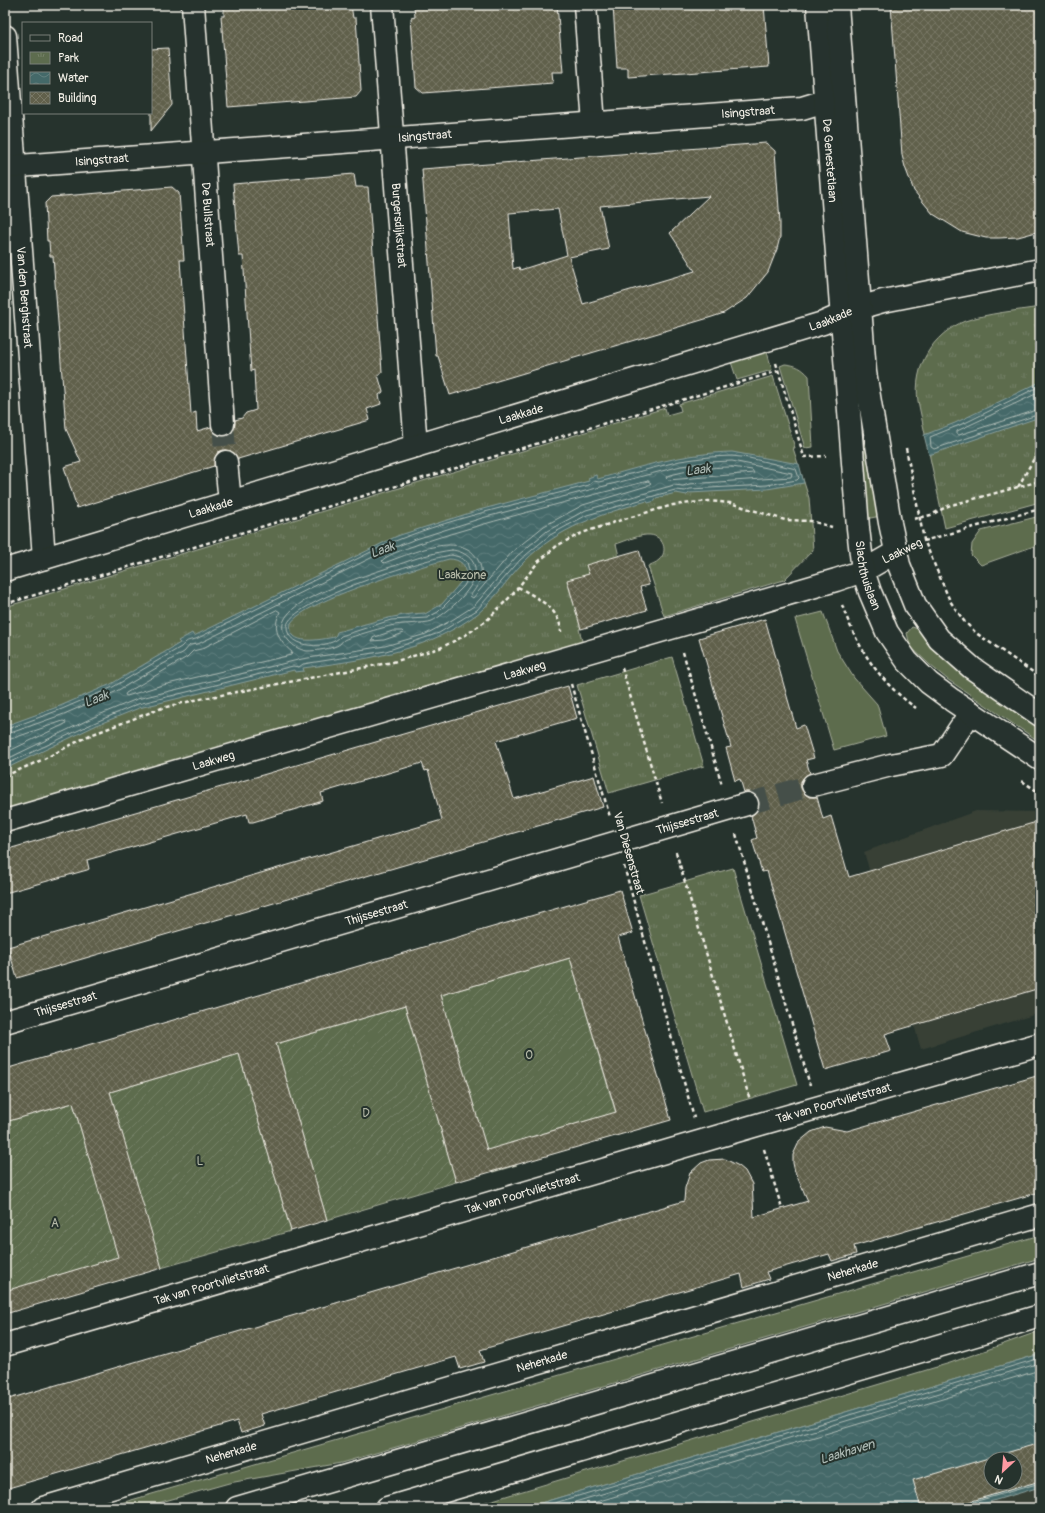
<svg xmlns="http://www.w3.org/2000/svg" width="1045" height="1513" font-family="Pangolin,sans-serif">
<defs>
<pattern id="park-tufts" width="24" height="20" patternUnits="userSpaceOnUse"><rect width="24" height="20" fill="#5d6c4e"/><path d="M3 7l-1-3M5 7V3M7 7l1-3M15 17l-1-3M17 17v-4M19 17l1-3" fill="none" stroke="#758168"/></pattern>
<pattern id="garden-furrows" width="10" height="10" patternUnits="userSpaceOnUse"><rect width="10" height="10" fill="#5d6c4e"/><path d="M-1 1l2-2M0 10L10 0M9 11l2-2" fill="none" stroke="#758168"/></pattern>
<pattern id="water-waves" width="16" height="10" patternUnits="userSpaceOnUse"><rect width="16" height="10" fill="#446969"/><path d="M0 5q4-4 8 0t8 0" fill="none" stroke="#607f7e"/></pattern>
<pattern id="building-cross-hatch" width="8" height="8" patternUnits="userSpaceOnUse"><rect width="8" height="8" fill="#61604b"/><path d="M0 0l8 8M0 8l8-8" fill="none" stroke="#787765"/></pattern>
</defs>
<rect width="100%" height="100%" fill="#26332d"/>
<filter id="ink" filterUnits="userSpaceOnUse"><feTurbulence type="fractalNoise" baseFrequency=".025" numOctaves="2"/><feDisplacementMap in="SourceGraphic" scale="8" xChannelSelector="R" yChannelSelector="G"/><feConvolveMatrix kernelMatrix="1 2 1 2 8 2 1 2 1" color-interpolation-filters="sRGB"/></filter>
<g filter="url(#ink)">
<!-- built -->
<g fill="#384036">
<polygon points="976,811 1037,812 1040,814 1040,1013 921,1049 864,852"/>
<polygon points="1040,1475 1040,1508 917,1508 1015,1483"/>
</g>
<!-- grass -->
<g fill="#5d6c4e" stroke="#a8ae9b">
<polygon points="767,352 772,370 737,380 731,362"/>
<path d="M785,364C796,365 802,368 809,376L813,447L805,448L780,366Z"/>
<polygon points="855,370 881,516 865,519"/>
<polygon points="1040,516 1040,544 981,565 971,555 972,544 981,531"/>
<polygon points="823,612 837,651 854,678 877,704 886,736 834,750 795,619"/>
<polygon points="912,627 918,629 970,678 1040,726 1040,742 947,679 930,665 910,646 907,633"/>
<polygon points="1040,1235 1040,1258 410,1443 341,1463 229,1483 140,1508 104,1508"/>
<polygon points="1040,1331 1040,1354 524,1508 466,1508 950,1363"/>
</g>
<!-- park -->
<g fill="url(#park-tufts)" stroke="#a8ae9b">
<path d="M1040,307V502L945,528L918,401C913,367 932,334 965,321C988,313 1016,311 1040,307Z"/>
<path d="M773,376L795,448H793L809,498L813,550L784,580L664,616L648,566C652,564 656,563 659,560C669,551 663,536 650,535C640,534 626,541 616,544L619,556L589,574L567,581L581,629H579L583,645L5,814V607L665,408L667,415L681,411L679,404Z"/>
<polygon points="672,657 704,766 609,793 577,685"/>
<polygon points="733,868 797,1085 703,1112 639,895"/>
</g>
<!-- garden -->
<g fill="url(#garden-furrows)" stroke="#a8ae9b">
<polygon points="570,958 622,1134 607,1115 510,1143 517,1165 493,1172 441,995"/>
<polygon points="405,1006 456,1182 327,1220 276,1044"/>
<polygon points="239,1054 291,1231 161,1268 110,1092"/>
<polygon points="73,1103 125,1279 106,1261 26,1285 5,1301 5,1122"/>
</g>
<!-- water -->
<g fill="url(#water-waves)" stroke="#8a9f9c" fill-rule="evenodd">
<polygon points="1040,382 1040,417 929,455 924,435 955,423"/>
<path d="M732,452L799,464L804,483L767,489L689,493L687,495L676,493L656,498L655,501L648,503L647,501C602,514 558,527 524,562C505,580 493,605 470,619C420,653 362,660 303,668L304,671L295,672L294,670L139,708L97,725L5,769V726L60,706L111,684L180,643L178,641L192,633L194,636L397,536L479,510L589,481L588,478L596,475L598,479C642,466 686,453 732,452ZM449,559C459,559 468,565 466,576L442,604L425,614V613C394,614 367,624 337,632L335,637C322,639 286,648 291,623C307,599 419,567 449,559Z"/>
<path d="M1040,1354V1487L969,1508H524ZM991,1459H1015V1483H991Z"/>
</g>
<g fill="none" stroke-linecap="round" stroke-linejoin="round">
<!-- shore -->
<g stroke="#aebbb5" stroke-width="1">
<polyline points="1040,386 967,422 930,437 931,447 934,449 1040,414"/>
<polyline points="1040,392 957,431 957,434 959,435 1040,409"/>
<path d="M732,467L752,470L754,473L668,480L666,478L667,476C688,470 709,467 732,467Z"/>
<path d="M648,481L651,483L647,486L583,505L544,526L512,552L473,598L470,596C478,586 485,575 479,562C464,528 410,554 384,563L382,561C389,545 617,489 648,481Z"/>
<path d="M452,550C464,551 477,560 475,573C474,590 446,614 432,621C425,624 400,623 390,626C385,627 346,638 344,640C342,641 341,643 340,644C333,649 315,651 307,651C300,650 293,646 289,641C271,622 295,605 312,597C339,584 368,574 397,565C414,559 434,552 452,550Z"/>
<path d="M452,555L459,557L467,562L470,574L464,586L438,612L427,618L391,620L341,636C331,649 286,651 287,626C288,602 428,557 452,555Z"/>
<path d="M277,610L280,612C272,628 278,641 292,652L291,655L159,686L127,696L125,695L126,693L187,657L193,651L201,649Z"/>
<polygon points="393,631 402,631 404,633 384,640 372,641 373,638"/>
<path d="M5,730L62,709L113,687L181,647C188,640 186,641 196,639L381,547C447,518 520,504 589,485L594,481L599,482L680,461L709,457L732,456L749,458L796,469L799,478L797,480L767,485L690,489L685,491L675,490L587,515L550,535L520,560L477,610L439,633L386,651L303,664L299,667L293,666L138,704L96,722L5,765"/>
<polyline points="5,735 64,714 115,692 184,652 190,645 198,644 383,552 413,540 482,518 681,466 709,462 732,461 792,473 791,477 689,484 683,486 674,485 586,510 547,531 517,556 474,606 452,620 426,634 385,646 302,659 137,699 94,717 5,760"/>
<polyline points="5,741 63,721 66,722 65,724 5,753"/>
<polyline points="538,1508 1040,1358"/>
<polyline points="555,1508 1040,1363"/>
<polyline points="576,1508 1040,1370"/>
<polyline points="971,1508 974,1502 1040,1483"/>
</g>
</g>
<!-- building -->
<g fill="url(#building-cross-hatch)" stroke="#f4f1e8" fill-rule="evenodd">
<polygon points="224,5 264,5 264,9 296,5 351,5 353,18 356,18 361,91 356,97 228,107 221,16 224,16"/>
<polygon points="414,5 557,5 563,72 552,72 553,83 423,93 416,87 411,18 415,17"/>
<polygon points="613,5 656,5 657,7 684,5 764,5 769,67 628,77 628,68 617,68"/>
<polygon points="891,5 953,5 953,8 979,5 1040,5 1040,231 1018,237 999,238 986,238 962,232 933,214 914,191 905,167 902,155"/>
<polygon points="168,48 172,105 151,131 151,49"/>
<path d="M766,143L775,151L780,223V237L777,249L768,272L747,298L724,313L712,317L450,395L438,356H436L422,169ZM709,196L670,233L695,271L583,304L569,257L609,249L600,206ZM558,209L567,255L520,270L519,267L513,269L509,213Z"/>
<polygon points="354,174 356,187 368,187 381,357 382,372 378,375 383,392 379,395 381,404 367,409 370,420 238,459 231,451 224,450 218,452 215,457 214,466 77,508 64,467 81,462 66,429 53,256 50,256 49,241 47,241 45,203 51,197 172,187 179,193 184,260 180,260 191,414 196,412 197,431 211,427 217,435 224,436 230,435 234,430 235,420 242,418 246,413 256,410 254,370 251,371 243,256 239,256 233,184"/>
<polygon points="639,550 649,585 640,587 647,610 581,629 567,580 589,574 586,565"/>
<polygon points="765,619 796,728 804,725 814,758 806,760 810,773 805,776 801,781 801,788 804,793 809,797 817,797 823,819 831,816 849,877 1040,821 1040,988 885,1034 891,1051 825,1070 767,871 762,872 752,840 757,838 751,816 756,812 759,807 759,801 755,795 750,792 744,792 740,779 735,781 726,748 731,747 699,638"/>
<polygon points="568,686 577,718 496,741 514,799 594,776 603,807 17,978 8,947 442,820 428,770 425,771 422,763 321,793 323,801 253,822 249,822 247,814 87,860 89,869 87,870 5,893 5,850"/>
<path d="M620,890L633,933L618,937L671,1120L456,1182L405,1006L276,1044L327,1220L291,1231L239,1054L110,1092L162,1268L5,1314V1291L118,1257L73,1103L5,1122V1069ZM570,958L616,1112L487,1150L441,995Z"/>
<polygon points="1040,1075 1040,1192 854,1246 856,1254 832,1261 829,1254 766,1272 769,1279 744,1287 741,1274 480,1350 484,1362 460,1369 456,1357 261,1414 265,1426 241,1433 237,1421 5,1489 5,1400 684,1201 685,1188 690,1173 701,1163 709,1160 725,1159 739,1166 745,1171 752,1184 754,1217 808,1201 795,1172 793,1163 793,1155 799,1142 811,1132 825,1127 847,1131"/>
<path d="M1040,1443V1481L948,1508H921L913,1480ZM991,1459H1015V1483H991Z"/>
</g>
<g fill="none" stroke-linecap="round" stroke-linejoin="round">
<!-- minor-tunnel -->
<g stroke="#455049" stroke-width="22" stroke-dasharray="22 11" stroke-linecap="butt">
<polyline points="223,424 226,462"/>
<polyline points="747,804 813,785"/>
</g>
<!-- minor casing -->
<g stroke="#f4f1e8" stroke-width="25">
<g id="minor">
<path id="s1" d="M193,5L223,424"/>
<path id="s2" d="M382,5L416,446"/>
<polyline points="585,5 594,124"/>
<path id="s3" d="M5,36L44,558"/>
<path id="s4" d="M5,167L802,108L825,101L843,99"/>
<polyline points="226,462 230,502"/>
<path id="s5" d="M5,570L823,323L855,309L883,301L1040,270"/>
<polyline points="813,785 891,765 942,755 971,712"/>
<path id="s6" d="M5,821L836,580L863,571L896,552"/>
<path id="s7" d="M5,1022L747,804"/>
<path id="s8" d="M5,1345L757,1125L1040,1044"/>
<path id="s9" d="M43,1508L1040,1215"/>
</g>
</g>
<!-- major casing -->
<g stroke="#f4f1e8" stroke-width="25">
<g id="major">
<path id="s10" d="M818,5L858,528L863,571L870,592L887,632L907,661L929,683L952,700L1040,759"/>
<polyline points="837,5 865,372 890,523 899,565 915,605 939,639 972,668 1040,715"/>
<polyline points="237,1508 1040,1273"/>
<polyline points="387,1508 1040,1316"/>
</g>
</g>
<!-- path -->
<g stroke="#f4f1e8" stroke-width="2.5" stroke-dasharray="4 3" stroke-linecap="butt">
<polyline points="776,363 804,457 826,456"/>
<polyline points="906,448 924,540 950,601 964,621 976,633 1040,677"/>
<polyline points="1018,487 1040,448"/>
<polyline points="914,519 931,515 948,506 1040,481"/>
<polyline points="923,541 1040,509"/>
<path d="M518,587C537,598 560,608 561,632"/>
<polyline points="5,604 778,371"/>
<path d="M842,605C857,647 879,682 916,708"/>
<polyline points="683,652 722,785"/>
<polyline points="622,668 662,803"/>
<polyline points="571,684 610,817"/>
<polyline points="5,776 44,759 88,736 162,708 195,700 393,662 440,648 464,636 486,621 513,594 538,562 558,545 582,533 621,520 673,505 709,501 730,503 785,520 811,521 832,527"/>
<polyline points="1022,781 1040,793"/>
<polyline points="736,834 810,1085"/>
<polyline points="676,852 750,1100"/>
<polyline points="624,866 694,1118"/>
<polyline points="764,1149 782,1209"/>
</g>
<!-- minor -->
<use href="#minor" stroke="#26332d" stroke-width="22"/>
<!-- major -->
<use href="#major" stroke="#26332d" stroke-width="22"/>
</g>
</g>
<g text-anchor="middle" stroke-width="4" stroke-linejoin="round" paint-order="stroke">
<!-- street labels -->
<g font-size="12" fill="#f4f1e8" stroke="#26332d">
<text dy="4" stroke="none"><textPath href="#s4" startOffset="745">Isingstraat</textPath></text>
<text dy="4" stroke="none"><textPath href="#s4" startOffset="421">Isingstraat</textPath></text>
<text dy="4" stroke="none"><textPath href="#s4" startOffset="97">Isingstraat</textPath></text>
<text dy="4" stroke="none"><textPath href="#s10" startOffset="156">De Genestetlaan</textPath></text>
<text dy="4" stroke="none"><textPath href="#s1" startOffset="210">De Bullstraat</textPath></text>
<text dy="4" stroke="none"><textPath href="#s2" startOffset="221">Burgersdijkstraat</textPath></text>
<text dy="4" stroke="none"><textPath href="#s3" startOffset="262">Van den Berghstraat</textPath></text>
<text dy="4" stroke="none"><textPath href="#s5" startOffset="863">Laakkade</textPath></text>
<text dy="4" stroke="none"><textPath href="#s5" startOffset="539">Laakkade</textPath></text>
<text dy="4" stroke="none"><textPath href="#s5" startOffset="215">Laakkade</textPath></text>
<text transform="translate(902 551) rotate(-26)" y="4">Laakweg</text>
<text dy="4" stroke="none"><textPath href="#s10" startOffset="573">Slachthuislaan</textPath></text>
<text dy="4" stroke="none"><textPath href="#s6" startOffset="541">Laakweg</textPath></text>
<text dy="4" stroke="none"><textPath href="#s6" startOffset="217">Laakweg</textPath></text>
<text dy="4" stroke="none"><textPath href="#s7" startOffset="711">Thijssestraat</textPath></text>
<text transform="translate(629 853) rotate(74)" y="4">Van Diesenstraat</text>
<text dy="4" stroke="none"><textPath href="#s7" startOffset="387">Thijssestraat</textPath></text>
<text dy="4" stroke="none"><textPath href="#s7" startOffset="63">Thijssestraat</textPath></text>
<text dy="4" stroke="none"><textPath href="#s8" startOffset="863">Tak van Poortvlietstraat</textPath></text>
<text dy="4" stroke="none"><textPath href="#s8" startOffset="539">Tak van Poortvlietstraat</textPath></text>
<text dy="4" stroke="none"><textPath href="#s9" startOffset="844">Neherkade</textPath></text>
<text dy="4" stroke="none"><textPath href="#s8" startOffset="215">Tak van Poortvlietstraat</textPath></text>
<text dy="4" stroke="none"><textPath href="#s9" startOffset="520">Neherkade</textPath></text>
<text dy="4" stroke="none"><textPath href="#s9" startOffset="196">Neherkade</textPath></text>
</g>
<!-- park labels -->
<g font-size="12" fill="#b8bcaa" stroke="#26332d">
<text x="462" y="579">Laakzone</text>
<text x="529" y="1059">O</text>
<text x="366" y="1117">D</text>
<text x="200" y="1165">L</text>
<text x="55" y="1227">A</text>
</g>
<!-- water labels -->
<g font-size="13" font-style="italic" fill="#aebbb5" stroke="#26332d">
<text transform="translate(698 469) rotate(-7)" y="5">Laak</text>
<text transform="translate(382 549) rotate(-21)" y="5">Laak</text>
<text transform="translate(96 698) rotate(-22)" y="5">Laak</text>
<text transform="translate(847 1451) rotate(-17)" y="5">Laakhaven</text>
</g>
</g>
<!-- margin -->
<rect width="1045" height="1513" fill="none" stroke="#26332d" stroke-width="20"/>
<rect x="10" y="10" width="1025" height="1493" fill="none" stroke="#f4f1e8" stroke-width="1.5" filter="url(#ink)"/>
<!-- legend -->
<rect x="22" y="22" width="130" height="92" fill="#26332d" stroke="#787f78"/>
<rect x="30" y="35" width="20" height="6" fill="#26332d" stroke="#787f78"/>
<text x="58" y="42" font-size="12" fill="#f4f1e8">Road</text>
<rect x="30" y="52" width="20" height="12" fill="url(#park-tufts)" stroke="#787f78"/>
<text x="58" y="62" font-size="12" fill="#f4f1e8">Park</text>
<rect x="30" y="72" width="20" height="12" fill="url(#water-waves)" stroke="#787f78"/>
<text x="58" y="82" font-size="12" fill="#f4f1e8">Water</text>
<rect x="30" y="92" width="20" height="12" fill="url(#building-cross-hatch)" stroke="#787f78"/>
<text x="58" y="102" font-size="12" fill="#f4f1e8">Building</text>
<!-- north arrow -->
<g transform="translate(1003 1471) rotate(206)"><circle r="19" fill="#26332d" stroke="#787f78"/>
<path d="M0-3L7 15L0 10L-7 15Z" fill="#ff9aa2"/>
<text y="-6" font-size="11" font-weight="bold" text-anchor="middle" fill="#f4f1e8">N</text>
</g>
</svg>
